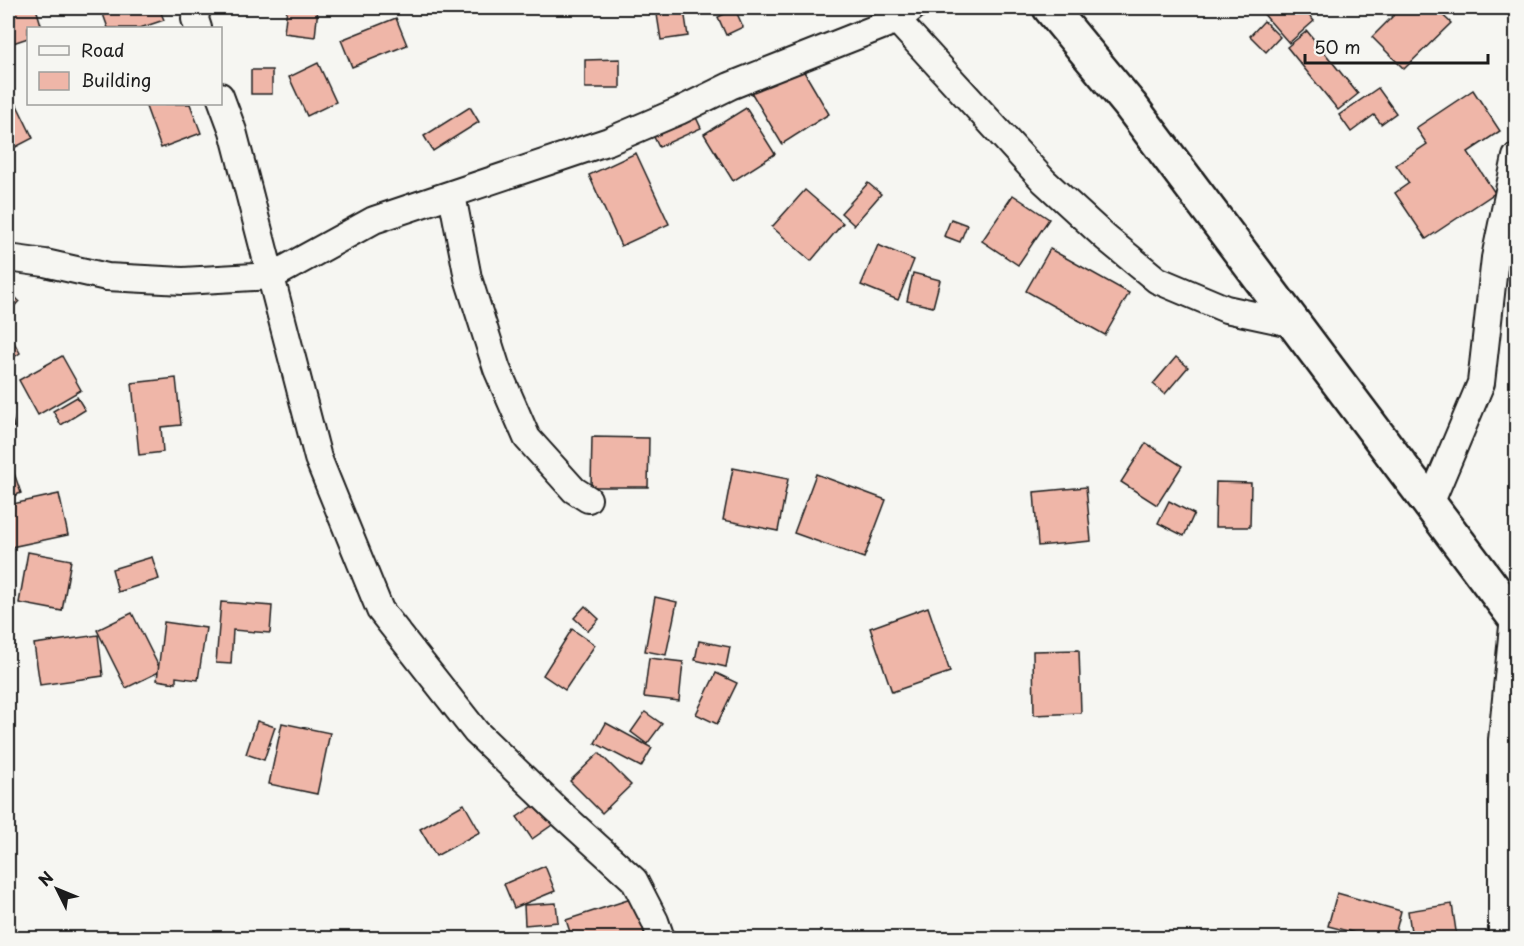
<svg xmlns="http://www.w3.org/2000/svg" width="1524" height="946" font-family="'Playpen Sans',sans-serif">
<rect width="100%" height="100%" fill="#f6f6f2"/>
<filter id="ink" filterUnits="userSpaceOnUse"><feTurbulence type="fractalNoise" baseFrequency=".0167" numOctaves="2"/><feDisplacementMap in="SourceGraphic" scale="12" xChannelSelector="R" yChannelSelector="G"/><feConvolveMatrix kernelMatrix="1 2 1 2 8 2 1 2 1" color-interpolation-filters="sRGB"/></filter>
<g filter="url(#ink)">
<!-- building -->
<g fill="#efb6a8" stroke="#1c1c1c" stroke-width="1.5">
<polygon points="8,8 36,8 42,28 28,28 28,38 10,44 8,35"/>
<polygon points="120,8 159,8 164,20 140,28 108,28 103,14"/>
<polygon points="287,8 318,8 315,37 284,33"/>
<polygon points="656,8 700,8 684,10 688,36 661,40"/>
<polygon points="1264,8 1305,8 1303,9 1314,21 1289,43 1261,11"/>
<polygon points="1401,8 1435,8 1451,23 1404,69 1372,37"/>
<polygon points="735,9 743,27 726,35 718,17"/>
<polygon points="396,18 407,45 352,67 341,40"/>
<polygon points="1264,21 1280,37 1266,52 1250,36"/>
<polygon points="1307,31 1358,94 1338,110 1287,47"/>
<polygon points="796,58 829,114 782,144 748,87"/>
<polygon points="620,59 620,88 585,88 585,60"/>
<polygon points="318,63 336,102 307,116 289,77"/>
<rect x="251" y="70" width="21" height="24"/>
<polygon points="1378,88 1396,113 1381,124 1374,115 1351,132 1339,115"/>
<polygon points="1473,90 1500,131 1468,152 1495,193 1426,239 1395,193 1409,183 1396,165 1427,144 1416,128"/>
<polygon points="12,95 33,138 8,151 8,97"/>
<polygon points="145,104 190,104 201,133 161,148"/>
<polygon points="470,107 479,122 433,151 424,136"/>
<polygon points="746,108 775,154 733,181 704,134"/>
<polygon points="693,111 701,128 659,147 651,131"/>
<polygon points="636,153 669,224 621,246 589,175"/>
<polygon points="868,183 881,194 854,225 841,213"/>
<polygon points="805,190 843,223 811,261 772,227"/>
<polygon points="1013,195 1049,219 1018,265 982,241"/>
<polygon points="951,219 967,225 960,242 944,236"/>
<polygon points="878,245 914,260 898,300 861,285"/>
<polygon points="1050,249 1129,293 1105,335 1026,291"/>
<polygon points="913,273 940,280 933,307 907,301"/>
<polygon points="10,292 19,301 8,313 8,294"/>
<polygon points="8,332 20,353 8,361"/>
<polygon points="62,356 81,390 38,415 19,380"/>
<polygon points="1176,357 1188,367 1165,394 1153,384"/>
<polygon points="176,378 181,425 161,427 163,452 139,455 132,383"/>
<polygon points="77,397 85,410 61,425 53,411"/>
<polygon points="8,403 14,427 8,429"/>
<polygon points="592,437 649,438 648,487 591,487"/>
<polygon points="1146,443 1182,466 1157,505 1121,482"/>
<polygon points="8,456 21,493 8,498"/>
<polygon points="733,468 788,479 778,531 723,520"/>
<polygon points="816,474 886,500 864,558 794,533"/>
<polygon points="1216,482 1251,483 1250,527 1215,527"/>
<polygon points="1086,487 1091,541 1038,546 1034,492"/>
<polygon points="59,494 68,535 11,547 8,530 8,505"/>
<polygon points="1169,501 1194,514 1184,536 1158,523"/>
<polygon points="28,552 71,560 62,611 19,603"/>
<polygon points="152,557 159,579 118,592 112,569"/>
<polygon points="655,597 677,602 666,655 645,651"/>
<polygon points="221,602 272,606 270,633 233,630 231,664 216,663"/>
<polygon points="585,606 599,619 588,631 574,618"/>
<polygon points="928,607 950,672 892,692 870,628"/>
<polygon points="132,613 161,671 126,688 97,630"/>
<polygon points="164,622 206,628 198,680 176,677 176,683 157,680"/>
<polygon points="572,629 595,645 565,690 543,675"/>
<polygon points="98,635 103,676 40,685 34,644"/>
<polygon points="699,641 730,647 726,667 695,660"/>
<polygon points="1079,650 1081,713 1034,715 1033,651"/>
<polygon points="649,658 683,662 679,701 644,697"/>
<polygon points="716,673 737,683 717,724 696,714"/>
<polygon points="645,712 662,724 647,744 631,732"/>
<polygon points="257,721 275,727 264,760 246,754"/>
<polygon points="282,723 330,733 317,794 269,784"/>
<polygon points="606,723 652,748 641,767 595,743"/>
<polygon points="599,753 631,785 602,813 570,781"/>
<polygon points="538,803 552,825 532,839 517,817"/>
<polygon points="464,804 480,832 436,856 420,829"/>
<polygon points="545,866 555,891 514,908 504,884"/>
<polygon points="1337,893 1401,911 1394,938 1375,938 1328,926"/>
<polygon points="634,898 647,937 641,938 572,938 566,920"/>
<polygon points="556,903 558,922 525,925 524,905"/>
<polygon points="1452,904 1457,938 1412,938 1408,911"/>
</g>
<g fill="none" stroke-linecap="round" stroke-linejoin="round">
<!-- minor casing -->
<g stroke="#1c1c1c" stroke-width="30">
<g id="minor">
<polyline points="197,8 195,19 198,28"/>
<polyline points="897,20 1044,181 1106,238 1157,280 1226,309 1295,324"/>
<polyline points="220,96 233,131 318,458 380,610 476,732 555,808 634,880 655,921 661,938"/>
<polyline points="452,195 468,278 497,369 527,438 574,490 588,499"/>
<polyline points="8,258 45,263 107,277 183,281 272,276 374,220 609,141 679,111 730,86 897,20 912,8"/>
<polyline points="1430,504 1481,383 1495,258 1516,157"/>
<polyline points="1502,938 1502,740 1514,616 1516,615"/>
</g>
</g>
<!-- major casing -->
<g stroke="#1c1c1c" stroke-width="38">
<polyline id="major" points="1050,8 1130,105 1516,619"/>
</g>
<!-- minor -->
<use href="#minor" stroke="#f6f6f2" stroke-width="26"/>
<!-- major -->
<use href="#major" stroke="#f6f6f2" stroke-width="33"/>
</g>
</g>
<!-- margin -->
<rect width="1524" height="946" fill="none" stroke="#f6f6f2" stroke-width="30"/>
<rect x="15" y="15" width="1494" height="916" fill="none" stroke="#1c1c1c" stroke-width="2" filter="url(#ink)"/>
<!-- legend -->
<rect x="27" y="27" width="195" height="78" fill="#f6f6f2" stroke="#9f9f9c" stroke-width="1.5"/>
<rect x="39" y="46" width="30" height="9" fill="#f6f6f2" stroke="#9f9f9c" stroke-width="1.5"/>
<text x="81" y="57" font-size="18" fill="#1c1c1c">Road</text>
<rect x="39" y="72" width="30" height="18" fill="#efb6a8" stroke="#9f9f9c" stroke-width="1.5"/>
<text x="81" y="87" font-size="18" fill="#1c1c1c">Building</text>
<!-- north arrow -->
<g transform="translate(57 889) rotate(313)" stroke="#f6f6f2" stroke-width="4.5" paint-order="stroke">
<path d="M0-4.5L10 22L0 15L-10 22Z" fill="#1c1c1c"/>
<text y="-9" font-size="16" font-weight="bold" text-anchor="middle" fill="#1c1c1c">N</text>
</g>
<!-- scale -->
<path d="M1305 54v9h183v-9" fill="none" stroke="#1c1c1c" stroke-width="3"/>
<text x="1314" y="54" font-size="18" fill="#1c1c1c" stroke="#f6f6f2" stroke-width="4.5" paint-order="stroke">50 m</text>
</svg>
